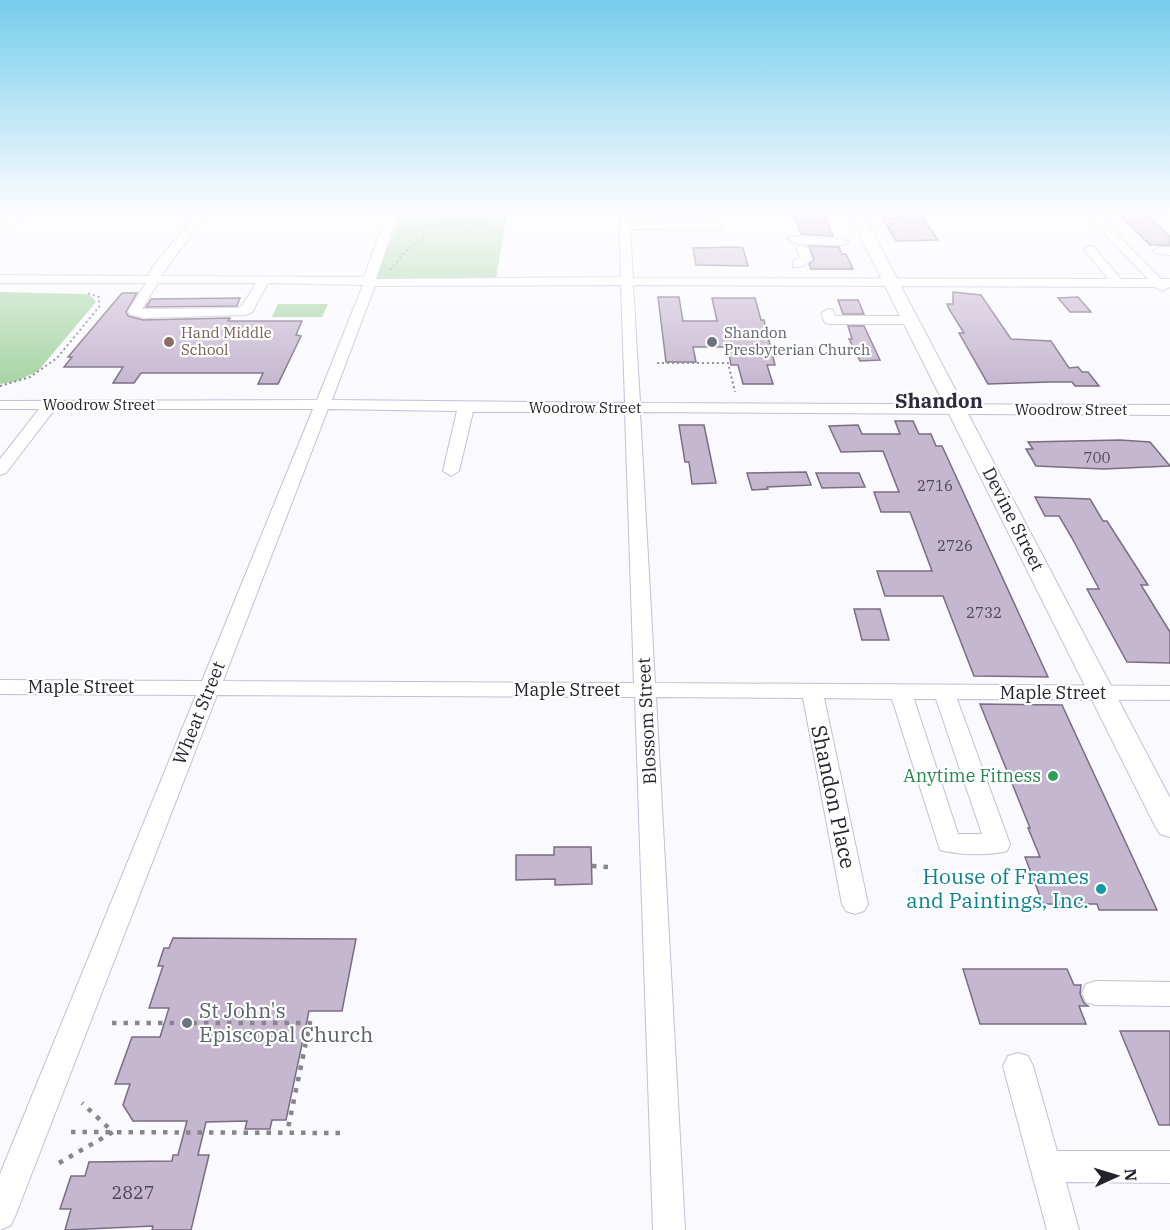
<svg xmlns="http://www.w3.org/2000/svg" width="1170" height="1230" font-family="'IBM Plex Serif',serif">
<rect width="100%" height="100%" fill="#faf9ff"/>
<!-- green -->
<g fill="#a7d5a3">
<polygon points="402,212 507,212 496,279 375,279"/>
<polygon points="0,292 84,294 90,295 96,302 38,371 17,381 0,384"/>
<polygon points="278,304 328,304 322,317 272,317"/>
</g>
<!-- building -->
<g fill="#c6b7d0" stroke="#7a6d83" stroke-width="1.5">
<polygon points="793,212 822,212 833,236 801,234"/>
<polygon points="894,212 919,212 938,240 896,241 883,218 898,218"/>
<polygon points="1117,212 1139,212 1148,216 1170,237 1170,245 1150,245"/>
<polygon points="809,246 839,247 842,254 846,254 853,269 811,269 809,264 814,259"/>
<polygon points="737,247 743,248 748,266 696,265 693,248"/>
<polygon points="953,292 981,295 1011,339 1051,341 1069,368 1078,367 1082,372 1088,372 1099,386 1075,386 1072,382 1051,382 988,384 959,333 964,333 949,309 947,304 953,304"/>
<polygon points="122,293 137,293 126,312 128,316 143,320 230,318 228,321 302,321 296,335 301,336 278,384 258,384 263,373 141,373 134,383 113,383 123,367 64,367 72,357 68,357"/>
<polygon points="658,297 679,297 683,321 717,321 712,298 755,298 761,320 764,320 775,365 767,365 773,384 743,384 738,365 731,365 728,348 725,347 693,347 696,362 666,362"/>
<polygon points="1078,297 1091,312 1070,312 1058,298"/>
<polygon points="240,298 237,306 146,307 151,299"/>
<polygon points="838,300 858,300 864,314 843,314"/>
<polygon points="848,326 864,326 880,360 860,361 849,339 852,339"/>
<polygon points="895,421 913,421 919,434 931,434 936,446 942,446 1048,677 974,676 943,596 885,596 877,571 932,571 910,512 881,512 874,492 899,492 883,451 841,452 829,426 858,425 862,434 900,434"/>
<polygon points="679,425 704,425 716,483 692,484 689,462 685,462"/>
<polygon points="1120,440 1150,442 1170,466 1104,469 1036,466 1026,449 1033,449 1028,442"/>
<polygon points="806,472 811,485 767,487 768,489 752,490 747,473"/>
<polygon points="816,473 859,473 865,487 822,488"/>
<polygon points="1035,497 1090,499 1103,521 1107,521 1148,585 1141,585 1170,632 1170,663 1127,662 1087,589 1099,589 1072,538 1059,516 1045,516"/>
<polygon points="854,609 880,609 889,640 862,640"/>
<polygon points="980,704 1062,705 1157,910 1099,910 1097,904 1043,904 1025,857 1040,857 1028,828 1030,828"/>
<polygon points="554,847 591,847 592,884 555,885 555,879 516,880 516,855 554,855"/>
<polygon points="173,938 356,939 342,1011 309,1011 286,1120 272,1120 270,1129 245,1129 247,1121 206,1122 198,1155 209,1155 191,1230 152,1230 153,1226 65,1230 71,1209 60,1209 71,1176 85,1176 89,1162 172,1161 173,1155 178,1155 187,1121 133,1121 123,1105 130,1084 115,1084 132,1037 160,1037 169,1008 149,1008 163,966 158,966 164,948 169,948"/>
<polygon points="963,969 1067,969 1074,985 1081,985 1080,994 1084,1003 1088,1006 1079,1006 1086,1024 980,1024"/>
<polygon points="1120,1031 1170,1031 1170,1125 1159,1125"/>
</g>
<g fill="none" stroke-linecap="round" stroke-linejoin="round">
<!-- minor casing -->
<g stroke="#c2bfda" stroke-width="2">
<g id="minor">
<polygon points="14,212 25,212 0,232 0,223"/>
<path d="M198,212H208L161,276L364,277L388,212H398L376,279L621,277L619,212H629L630,223L718,224L724,227L718,230L630,229L633,278L1108,279L1084,249L1090,246L1094,247L1121,279H1148L1084,212H1095L1161,279H1170V287L1162,291L1155,287L633,285L640,403L1170,405V415L640,412L655,683L1170,686V700L957,699L1010,844L1007,851C988,856 959,855 940,850L892,699L824,698L868,904L864,911L855,914L846,911L842,904L803,698L656,697L685,1230H653L635,697L217,695L16,1214L11,1225L0,1230V1174L196,695L0,694V680L202,681L313,409H55L6,473L0,475V459L39,409H0V401L317,400L363,285L268,283L252,312L245,315L144,318L129,314L128,311L146,283H0V275L148,276L152,268ZM158,283H256L242,306L238,308L142,309ZM621,285L625,403L332,400L375,286ZM328,409L457,411L443,471L451,476L459,471L473,412H625L634,683L223,681ZM914,699H936L982,834H958Z"/>
<polygon points="496,212 506,212 504,217 496,217"/>
<polygon points="793,236 843,239 849,242 843,245 799,244 787,239"/>
<polygon points="802,245 808,248 812,260 801,267 793,267 793,261 800,258 796,248"/>
<polygon points="1159,247 1170,247 1170,255 1155,253 1153,251"/>
<polygon points="828,309 833,310 835,316 910,316 917,320 910,324 830,324 825,323 821,313"/>
<polygon points="1096,981 1170,982 1170,1006 1096,1005 1086,1002 1082,993 1086,984"/>
<polygon points="1018,1053 1028,1056 1033,1066 1057,1151 1170,1151 1170,1183 1066,1182 1079,1230 1047,1230 1003,1066 1008,1056"/>
</g>
</g>
<!-- major casing -->
<g stroke="#c2bfda" stroke-width="2">
<polygon id="major" points="848,212 862,212 1170,798 1170,837 1160,834 1155,826"/>
</g>
<!-- path-far1 -->
<g stroke="#87858d" stroke-width="2" stroke-dasharray="2 3" stroke-linecap="butt">
<polyline points="456,224 460,212"/>
<polyline points="390,270 410,247 423,239 423,228 427,225 490,224"/>
<polyline points="657,363 728,363 735,392"/>
<polyline points="0,386 30,377 57,358 99,307 99,297 87,293"/>
</g>
<!-- path -->
<g stroke="#87858d" stroke-width="4.5" stroke-dasharray="4.5 7" stroke-linecap="butt">
<polyline points="592,866 609,867"/>
<polyline points="112,1023 310,1023 287,1133"/>
<polyline points="71,1132 343,1133"/>
<polyline points="59,1163 113,1132 82,1103"/>
</g>
<!-- minor -->
<use href="#minor" fill="#fff" fill-rule="evenodd"/>
<!-- major -->
<use href="#major" fill="#fff" fill-rule="evenodd"/>
</g>
<!-- sky -->
<linearGradient id="sky" x2="0" y2="1"><stop stop-color="#75cdec"/><stop offset="0.55" stop-color="#fdfcff"/><stop offset="1" stop-color="#fdfcff" stop-opacity="0"/></linearGradient>
<rect width="1170" height="384" fill="url(#sky)"/>
<!-- markers -->
<circle fill="#8d6e63" stroke="#fff" stroke-width="2" cx="169" cy="342" r="6"/>
<g fill="#6b7280" stroke="#fff" stroke-width="2">
<circle cx="712" cy="342" r="6"/>
<circle cx="187" cy="1023" r="6"/>
</g>
<circle fill="#2e9e5b" stroke="#fff" stroke-width="2" cx="1053" cy="776" r="6"/>
<circle fill="#0f9aa8" stroke="#fff" stroke-width="2" cx="1101" cy="889" r="6"/>
<g text-anchor="middle" stroke-width="4.5" stroke-linejoin="round" paint-order="stroke">
<!-- far-education labels -->
<g font-size="15" fill="#785e54" stroke="#fff" text-anchor="start">
<text x="181" y="338">Hand Middle<tspan x="181" dy="17">School</tspan></text>
</g>
<!-- far-worship labels -->
<g font-size="15" fill="#5b616d" stroke="#fff" text-anchor="start">
<text x="724" y="338">Shandon<tspan x="724" dy="17">Presbyterian Church</tspan></text>
</g>
<!-- far-street labels -->
<g font-size="15" fill="#24222c" stroke="#fff">
<text x="99" y="410">Woodrow Street</text>
<text x="585" y="413">Woodrow Street</text>
<text x="1071" y="415">Woodrow Street</text>
</g>
<!-- number labels -->
<g font-size="15" fill="#4c4755">
<text x="1097" y="463">700</text>
<text x="935" y="491">2716</text>
<text x="955" y="551">2726</text>
<text x="984" y="618">2732</text>
</g>
<!-- street labels -->
<g font-size="18" fill="#24222c" stroke="#fff">
<text transform="translate(1013 519) rotate(63)" y="6">Devine Street</text>
<text x="81" y="693">Maple Street</text>
<text x="567" y="696">Maple Street</text>
<text x="1053" y="699">Maple Street</text>
<text transform="translate(199 713) rotate(-68)" y="6">Wheat Street</text>
<text transform="translate(647 721) rotate(-93)" y="6">Blossom Street</text>
</g>
<!-- leisure labels -->
<g font-size="18" fill="#27864d" stroke="#fff" text-anchor="end">
<text x="1041" y="782">Anytime Fitness</text>
</g>
<!-- near-number labels -->
<g font-size="18" fill="#4c4755">
<text x="133" y="1199">2827</text>
</g>
<!-- far-district labels -->
<g font-size="20" font-weight="bold" fill="#2e2a3f" stroke="#fff">
<text x="939" y="408">Shandon</text>
</g>
<!-- near-street labels -->
<g font-size="21" fill="#24222c" stroke="#fff">
<text transform="translate(833 797) rotate(78)" y="7">Shandon Place</text>
</g>
<!-- near-culture labels -->
<g font-size="21" fill="#0d838f" stroke="#fff" text-anchor="end">
<text x="1089" y="884">House of Frames<tspan x="1089" dy="24">and Paintings, Inc.</tspan></text>
</g>
<!-- near-worship labels -->
<g font-size="21" fill="#5b616d" stroke="#fff" text-anchor="start">
<text x="199" y="1018">St John's<tspan x="199" dy="24">Episcopal Church</tspan></text>
</g>
</g>
<!-- north arrow -->
<g transform="translate(1116 1176) rotate(86)" stroke="#ffffff" stroke-width="4.5" paint-order="stroke">
<path d="M0-4.5L10 22L0 15L-10 22Z" fill="#24222c"/>
<text y="-9" font-size="16" font-weight="bold" text-anchor="middle" fill="#24222c">N</text>
</g>
</svg>
